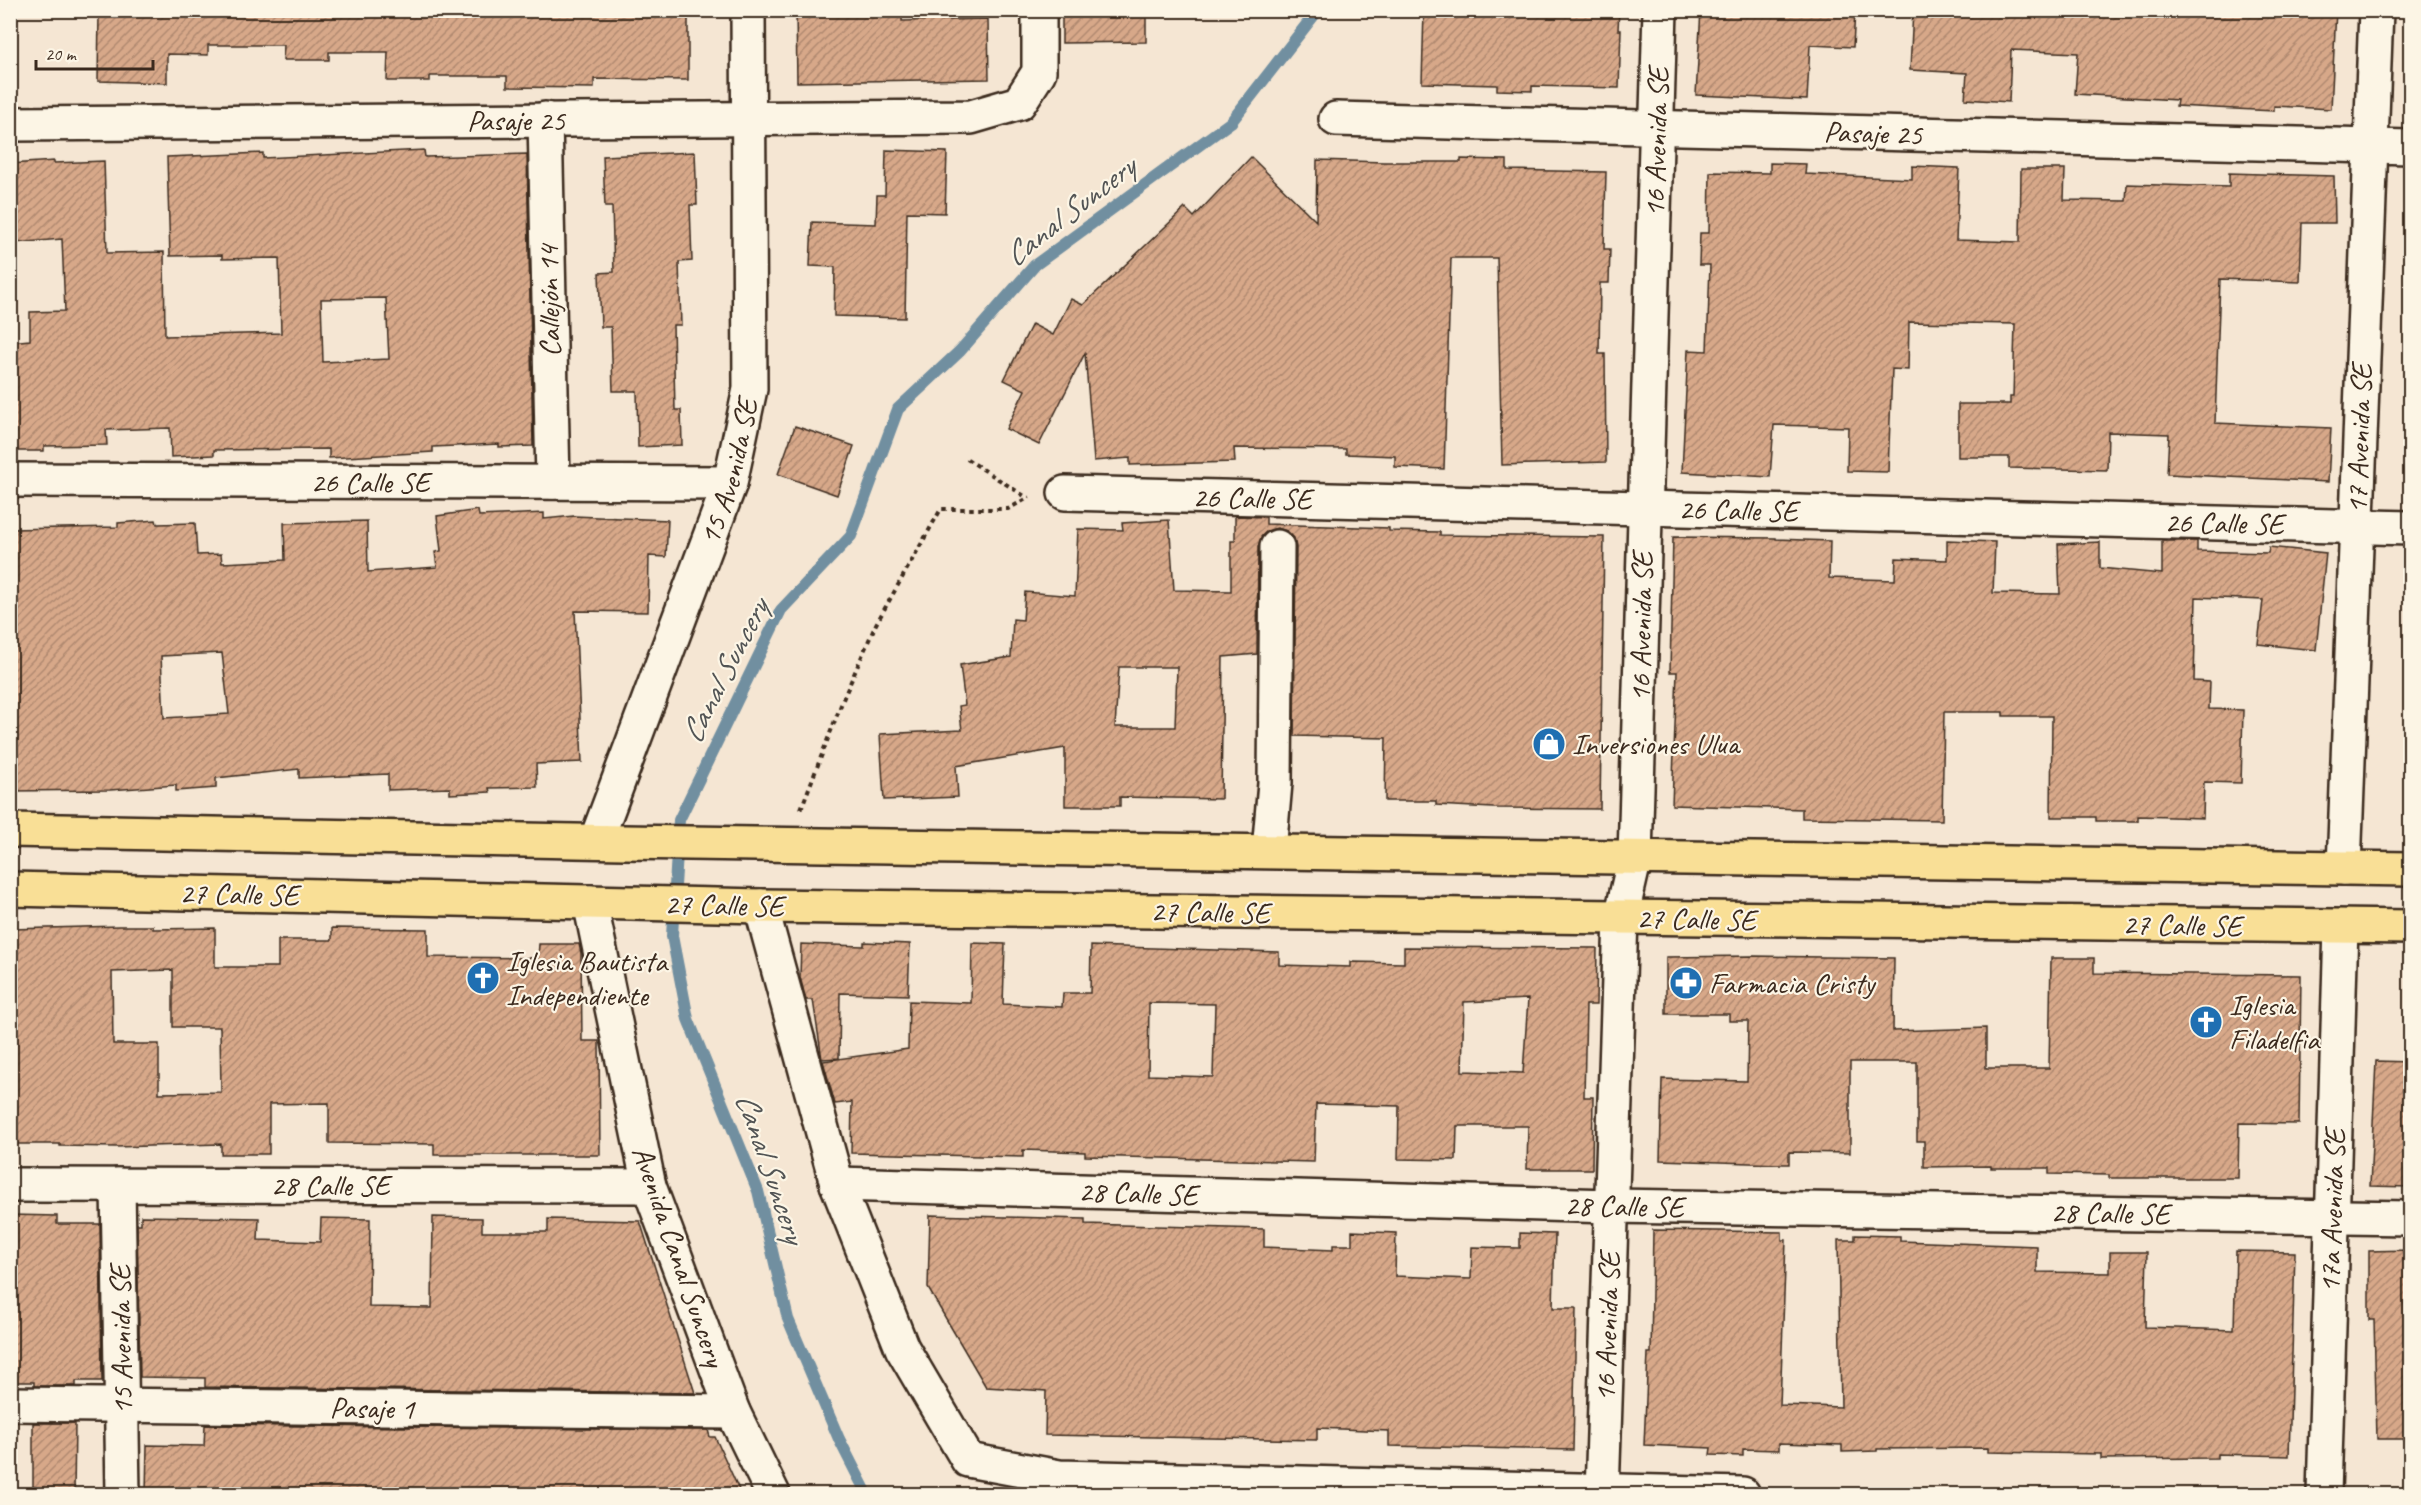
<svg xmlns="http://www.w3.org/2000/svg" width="2421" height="1505" font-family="Caveat,sans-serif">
<defs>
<pattern id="building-hatch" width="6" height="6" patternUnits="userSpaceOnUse" patternTransform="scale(1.5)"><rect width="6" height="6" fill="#d7a889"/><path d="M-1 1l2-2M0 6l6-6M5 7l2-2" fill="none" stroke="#b0896f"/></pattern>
</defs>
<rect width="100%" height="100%" fill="#f5e6d3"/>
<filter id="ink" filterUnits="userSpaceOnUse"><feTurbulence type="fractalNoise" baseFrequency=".0167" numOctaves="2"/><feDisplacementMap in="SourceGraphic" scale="12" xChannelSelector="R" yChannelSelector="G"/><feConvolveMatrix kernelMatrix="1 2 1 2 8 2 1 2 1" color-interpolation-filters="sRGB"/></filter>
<g filter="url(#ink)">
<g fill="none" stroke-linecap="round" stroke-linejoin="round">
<!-- stream -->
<polyline stroke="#718fa0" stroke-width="12" points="867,1494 839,1439 788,1319 758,1191 688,1019 672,936 679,820 781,610 851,536 898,409 960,351 1035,265 1231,122 1318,10"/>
</g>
<!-- building -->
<g fill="url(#building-hatch)" stroke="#3b2a1e" stroke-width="1.5" fill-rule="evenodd">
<polygon points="176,10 688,10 688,80 594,79 594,88 507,87 507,76 430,76 430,81 387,81 388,52 329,52 329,60 283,60 284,45 208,45 208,55 167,54 167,83 98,81 99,14 176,14"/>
<polygon points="796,10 902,10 902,21 988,19 989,79 797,82"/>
<polygon points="1062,10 1146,10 1146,42 1062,43"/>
<polygon points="1424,10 1619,10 1618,30 1621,30 1619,88 1532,86 1532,91 1497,90 1497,85 1422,83"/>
<polygon points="1701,10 1855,10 1853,47 1810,45 1807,100 1696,95"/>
<polygon points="1913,10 2041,10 2132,17 2132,10 2336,10 2331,109 2274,106 2274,111 2176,106 2177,100 2075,94 2078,53 2011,50 2009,102 1965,99 1967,73 1910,70"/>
<path d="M424,150L425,157L527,154L533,446L499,447V444L433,447V452L329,458V449L214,450V455L171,457L170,428L106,430L107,445L44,446V451H12L10,342L30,340V312L65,311L62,239L14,243L10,164L54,161V163L104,161L107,253L164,252L165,336L281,333L279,258L222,259V255L170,256L167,157L263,153V158ZM386,298L389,359L323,362L321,299Z"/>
<polygon points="886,150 947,152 945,213 907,212 905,318 834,316 835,267 810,266 812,222 876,224 877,195 885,195"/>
<polygon points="695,152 697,205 690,205 692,261 679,262 681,325 673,325 675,410 681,410 682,445 638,447 637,391 613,391 611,327 601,327 599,273 614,272 612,207 605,207 603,156"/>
<polygon points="1251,157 1316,221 1317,160 1384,162 1461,162 1461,159 1507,160 1507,170 1606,172 1604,249 1610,249 1609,283 1600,283 1599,354 1605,354 1606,462 1502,465 1497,258 1451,258 1444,469 1395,467 1395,456 1346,454 1346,449 1234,448 1235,462 1130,465 1130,458 1094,461 1085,353 1039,445 1006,429 1025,390 1004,380 1032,324 1053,335 1071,299 1083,305 1185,208 1194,217"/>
<polygon points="1770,163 1806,164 1805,174 1912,179 1912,166 1959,168 1956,240 2020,242 2021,169 2065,169 2064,200 2126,201 2127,184 2229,187 2229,173 2334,176 2335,223 2302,223 2300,282 2220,279 2215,423 2331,428 2328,482 2167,474 2169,434 2108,432 2107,470 2009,468 2009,457 1958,457 1958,404 2010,404 2010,397 2013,397 2015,324 1909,322 1908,370 1892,369 1888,472 1847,471 1848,427 1774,425 1770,477 1682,472 1688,350 1707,351 1710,265 1699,265 1700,233 1709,233 1710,172 1770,173"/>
<polygon points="795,426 854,446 837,495 778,474"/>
<path d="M478,510L479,516L544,513V519L574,516L668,520L666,557L649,556L648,612L575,611L582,762L536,764L537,787L489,788L490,792L450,794V788L388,790V774L299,778V769L216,778V788L176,791V785L110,790L10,791V529L118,527V523L156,520L157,524L195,523L197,555L221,554L222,563L285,560L284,523L367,521L368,572L437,567L435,552L441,551L437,516ZM222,653L229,714L164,718L161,656Z"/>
<path d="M1235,516L1266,517V524L1389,528V531L1440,532V535L1604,537L1600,809L1493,808L1436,805V801H1385L1386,738L1294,736L1296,547L1294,538L1287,531L1277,528L1267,531L1261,537L1258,547L1257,654L1223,657L1221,799L1120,797V806H1065V748L956,766L958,797L884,800L880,734L962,730L959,706L965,705L960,665L1011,657L1013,619L1023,620L1025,592L1075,596L1078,529L1123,530L1122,523L1169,520L1174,590L1231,591V541H1235ZM1119,667H1177L1175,727H1115Z"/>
<polygon points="1673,537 1776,538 1776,539 1830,541 1829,578 1895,580 1896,558 1947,560 1947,540 1995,542 1993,593 2060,594 2058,544 2100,542 2100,568 2162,574 2162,541 2197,541 2197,551 2268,553 2269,547 2326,553 2316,650 2258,644 2263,600 2196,597 2194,681 2210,682 2209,709 2243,710 2241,783 2204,782 2203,818 2138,816 2138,821 2096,821 2096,817 2051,817 2052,716 2003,716 2003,712 1944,712 1942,820 1802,818 1802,809 1672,805 1677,672 1670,672"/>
<path d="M119,926H153V929L215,928V967H278V940H332V928L428,929V957L538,958L539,944H579L581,953L582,1041H599L600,1155H434V1144L329,1143V1103L269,1104V1154H221V1144L115,1147L60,1146V1144H13V1038H10V947H13V929ZM173,970V1027H220L221,1092L159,1093V1044H113L112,972Z"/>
<polygon points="864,942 910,944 908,995 840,993 839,1058 822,1059 813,1000 806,1000 800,977 801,944 864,946"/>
<path d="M972,943L1005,944L1003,1004L1062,1007L1063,993H1090L1091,946L1279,952V965L1351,967V962L1404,963V947L1597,948L1596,1005H1586L1584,1097H1593L1592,1169H1527L1528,1126H1457L1456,1160L1398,1159L1399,1106L1316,1104L1314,1162L1085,1156V1152L1023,1150V1157L851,1153L852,1102L835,1104L823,1061L908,1049L909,1001L971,1003ZM1528,999L1523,1073L1462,1071L1464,1002ZM1149,1003L1215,1004L1213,1077L1148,1075Z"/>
<polygon points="1752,956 1894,958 1893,1031 1986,1028 1986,1068 2049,1068 2051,958 2094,958 2094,973 2301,975 2299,1124 2239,1123 2238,1178 2109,1178 2109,1175 2049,1174 2049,1168 1991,1168 1991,1166 1924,1167 1924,1141 1917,1141 1917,1062 1850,1062 1850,1153 1789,1152 1789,1164 1779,1164 1660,1160 1662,1079 1747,1081 1748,1021 1729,1021 1729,1014 1666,1014 1666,957"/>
<polygon points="2376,1061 2410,1062 2410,1187 2370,1186"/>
<polygon points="10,1215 57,1216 57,1224 100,1224 102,1381 76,1381 76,1386 34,1386 34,1382 10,1382"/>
<polygon points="930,1215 1085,1219 1085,1224 1264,1229 1264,1247 1333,1250 1333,1245 1352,1245 1352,1231 1396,1233 1395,1276 1471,1279 1472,1247 1520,1248 1520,1233 1555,1234 1553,1308 1576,1308 1573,1450 1389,1446 1389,1431 1317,1428 1317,1440 1045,1435 1046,1391 986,1387 928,1288"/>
<polygon points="141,1216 259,1218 258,1240 320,1242 321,1218 370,1219 369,1307 432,1308 433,1217 482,1218 482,1232 548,1232 548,1219 640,1221 695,1393 205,1387 205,1378 140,1377 137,1224 141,1224"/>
<polygon points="1653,1230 1782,1232 1782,1240 1786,1240 1780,1405 1841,1407 1838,1240 1855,1240 1855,1235 1900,1236 1900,1241 2037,1246 2037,1272 2110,1273 2110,1252 2147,1252 2145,1327 2234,1330 2236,1251 2295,1252 2289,1456 2217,1454 2217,1458 2101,1459 2101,1454 1988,1452 1988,1448 1877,1449 1877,1451 1842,1452 1842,1445 1779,1443 1779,1450 1743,1449 1743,1456 1710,1455 1711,1448 1644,1445 1648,1353 1651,1353"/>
<polygon points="2410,1250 2410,1439 2377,1439 2374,1320 2369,1320 2369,1251"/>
<polygon points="33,1423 75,1423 74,1494 33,1494"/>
<polygon points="205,1425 708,1430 710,1437 715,1437 741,1494 146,1494 147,1445 204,1446"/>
</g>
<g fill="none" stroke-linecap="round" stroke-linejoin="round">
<!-- minor casing -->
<g stroke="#3b2a1e" stroke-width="38">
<g id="minor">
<polyline points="545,119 553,482"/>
<polyline points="1336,119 2410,147"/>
<polyline points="10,124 971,117 1019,103 1039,72 1039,10"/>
<polyline points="10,480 730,483"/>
<polyline points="1065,493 2410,528"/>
<path id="s1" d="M596,841L730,483L750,389L748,10"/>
<polyline points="1269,851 1275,783 1277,547"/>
<polyline points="2344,868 2376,10"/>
<polyline points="590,902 649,1186 733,1412 773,1494"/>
<polyline points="761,906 837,1184 902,1348 968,1460 1059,1477 1743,1494"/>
<polyline points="837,1184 1611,1206 2410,1218"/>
<polyline points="10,1185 649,1186"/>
<polyline points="118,1185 123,1494"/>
<polyline points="10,1404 733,1412"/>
<path id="s2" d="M1602,1494L1621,918L1635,857L1660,10"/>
<polyline points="2324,1494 2341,927"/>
</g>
</g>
<!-- major casing -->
<g stroke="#3b2a1e" stroke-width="38">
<g id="major">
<polyline points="10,830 624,842 2410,869"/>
<polyline points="10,889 761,906 2410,927"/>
</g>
</g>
<!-- path -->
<g stroke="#3b2a1e" stroke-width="4" stroke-dasharray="4.5 4.5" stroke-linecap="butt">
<polyline points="967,459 1026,497"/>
<polyline points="801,809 844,697 876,624 941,509 1008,509 1030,497"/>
</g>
<!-- minor -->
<use href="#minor" stroke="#fcf5e5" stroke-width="33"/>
<!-- major -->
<use href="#major" stroke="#f9df96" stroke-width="33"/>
</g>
</g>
<!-- icons -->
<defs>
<g id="shop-disc" transform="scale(1.725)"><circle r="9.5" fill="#1f6fb2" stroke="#fcf5e5"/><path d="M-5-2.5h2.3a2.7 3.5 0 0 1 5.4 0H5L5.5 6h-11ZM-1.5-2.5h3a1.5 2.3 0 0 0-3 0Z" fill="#fff"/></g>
<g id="church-disc" transform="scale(1.725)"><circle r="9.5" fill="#1f6fb2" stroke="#fcf5e5"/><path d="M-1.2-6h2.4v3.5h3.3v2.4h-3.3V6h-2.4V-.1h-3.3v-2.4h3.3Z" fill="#fff"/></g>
<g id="pharmacy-disc" transform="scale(1.725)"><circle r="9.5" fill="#1f6fb2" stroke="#fcf5e5"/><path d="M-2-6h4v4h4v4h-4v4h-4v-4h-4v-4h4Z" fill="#fff"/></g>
</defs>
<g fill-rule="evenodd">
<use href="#shop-disc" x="1549" y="744"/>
<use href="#church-disc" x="483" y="978"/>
<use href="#pharmacy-disc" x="1686" y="983"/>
<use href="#church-disc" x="2206" y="1022"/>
</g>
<g text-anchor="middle" stroke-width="4.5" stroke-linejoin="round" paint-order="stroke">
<!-- street labels -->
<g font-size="30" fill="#3b2a1e" stroke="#fcf5e5">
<text x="516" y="130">Pasaje 25</text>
<text transform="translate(1873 133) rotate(2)" y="10">Pasaje 25</text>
<text dy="10" stroke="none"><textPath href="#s2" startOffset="1354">16 Avenida SE</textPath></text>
<text transform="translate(549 301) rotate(-91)" y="10">Callejón 14</text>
<text transform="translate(2359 439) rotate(-88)" y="10">17 Avenida SE</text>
<text dy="10" stroke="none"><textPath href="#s1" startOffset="393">15 Avenida SE</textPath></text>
<text x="370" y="492">26 Calle SE</text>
<text transform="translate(1252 498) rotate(1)" y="10">26 Calle SE</text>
<text transform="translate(1738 510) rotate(1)" y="10">26 Calle SE</text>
<text transform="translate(2224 523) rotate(1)" y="10">26 Calle SE</text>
<text transform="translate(1641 627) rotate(-89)" y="10">16 Avenida SE</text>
<text transform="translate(239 894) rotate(1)" y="10">27 Calle SE</text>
<text transform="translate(724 905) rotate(1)" y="10">27 Calle SE</text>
<text transform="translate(1210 912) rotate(1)" y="10">27 Calle SE</text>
<text transform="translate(1696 919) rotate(1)" y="10">27 Calle SE</text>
<text transform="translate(2182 925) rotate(1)" y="10">27 Calle SE</text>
<text x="330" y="1195">28 Calle SE</text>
<text transform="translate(1138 1193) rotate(2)" y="10">28 Calle SE</text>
<text transform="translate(1624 1206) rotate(1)" y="10">28 Calle SE</text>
<text transform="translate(2332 1211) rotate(-88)" y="10">17a Avenida SE</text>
<text transform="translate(2110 1213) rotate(1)" y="10">28 Calle SE</text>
<text transform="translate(679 1256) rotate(71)" y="10">Avenida Canal Suncery</text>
<text transform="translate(1607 1327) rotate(-88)" y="10">16 Avenida SE</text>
<text transform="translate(121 1340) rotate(-91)" y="10">15 Avenida SE</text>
<text transform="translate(372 1408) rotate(1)" y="10">Pasaje 1</text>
</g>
<!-- poi labels -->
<g font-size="30" fill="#3b2a1e" stroke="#fcf5e5" text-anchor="start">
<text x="1572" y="754">Inversiones Ulua</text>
<text x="506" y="971">Iglesia Bautista<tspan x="506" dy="34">Independiente</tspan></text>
<text x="1709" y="993">Farmacia Cristy</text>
<text x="2229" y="1015">Iglesia<tspan x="2229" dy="34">Filadelfia</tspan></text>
</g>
<!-- water labels -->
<g font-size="32" font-style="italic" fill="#525454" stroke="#fcf5e5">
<text transform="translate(1069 211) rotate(-38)" y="11">Canal Suncery</text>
<text transform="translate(724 671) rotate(-63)" y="11">Canal Suncery</text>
<text transform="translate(771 1167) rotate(71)" y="11">Canal Suncery</text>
</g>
</g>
<!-- margin -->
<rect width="2421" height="1505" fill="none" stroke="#fcf5e5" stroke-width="36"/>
<rect x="18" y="18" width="2385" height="1469" fill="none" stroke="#3b2a1e" stroke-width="2" filter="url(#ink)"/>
<!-- scale -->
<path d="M36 60v9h117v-9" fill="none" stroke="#3b2a1e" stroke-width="3"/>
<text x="45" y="60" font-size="18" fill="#3b2a1e" stroke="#fcf5e5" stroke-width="4.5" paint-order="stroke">20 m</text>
</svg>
